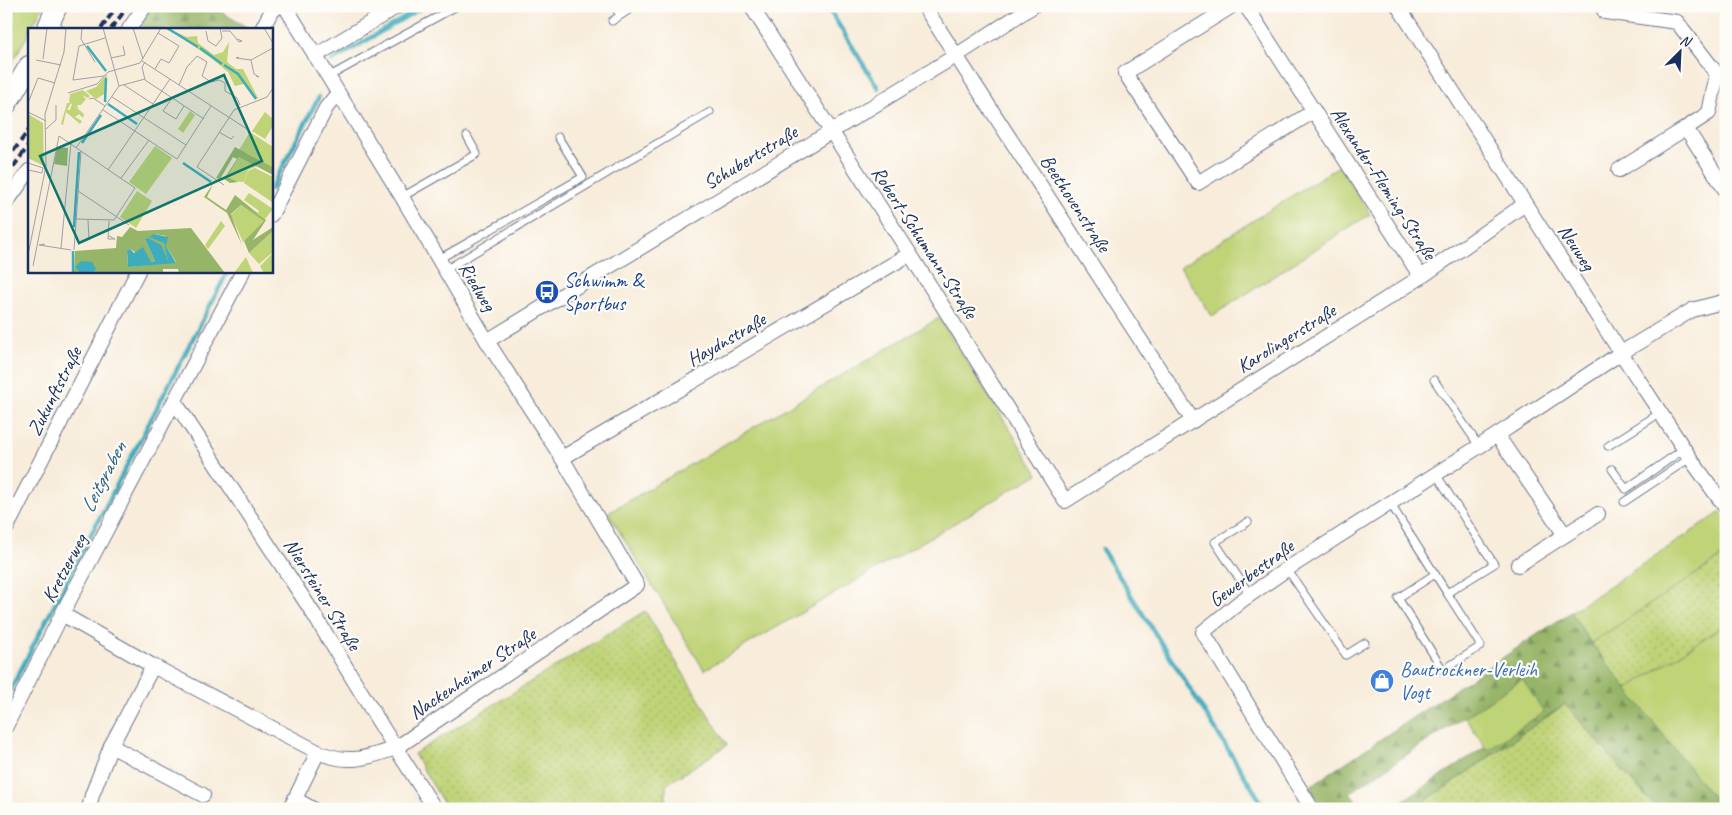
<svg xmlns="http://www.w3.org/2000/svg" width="1732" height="815" font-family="Caveat,sans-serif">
<defs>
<pattern id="grass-dots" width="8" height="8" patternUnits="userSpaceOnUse" patternTransform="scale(1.25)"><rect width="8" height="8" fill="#bfd377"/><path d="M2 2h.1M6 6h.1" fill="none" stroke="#a4b569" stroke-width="1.8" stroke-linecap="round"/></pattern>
<pattern id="forest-firs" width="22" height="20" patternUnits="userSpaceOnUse" patternTransform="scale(1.25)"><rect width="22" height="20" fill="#97b568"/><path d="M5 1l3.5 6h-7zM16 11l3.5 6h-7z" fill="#7a9459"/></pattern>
</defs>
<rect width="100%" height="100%" fill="#fdfcf7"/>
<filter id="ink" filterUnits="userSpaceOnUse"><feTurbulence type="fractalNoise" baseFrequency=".02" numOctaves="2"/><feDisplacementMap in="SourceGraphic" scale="10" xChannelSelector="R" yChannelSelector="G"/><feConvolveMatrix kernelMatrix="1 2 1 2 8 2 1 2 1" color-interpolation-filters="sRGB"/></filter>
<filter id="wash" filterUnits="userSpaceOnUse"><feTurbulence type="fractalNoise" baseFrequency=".0096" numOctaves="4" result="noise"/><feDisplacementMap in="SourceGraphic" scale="20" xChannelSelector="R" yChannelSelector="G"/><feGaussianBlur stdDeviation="1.12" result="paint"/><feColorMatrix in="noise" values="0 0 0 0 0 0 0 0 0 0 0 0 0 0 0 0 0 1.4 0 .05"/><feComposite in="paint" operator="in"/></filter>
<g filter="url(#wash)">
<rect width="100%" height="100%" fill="#f8ecda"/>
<!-- grass -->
<g fill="url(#grass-dots)" stroke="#6d816a">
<polygon points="1726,554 1726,624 1627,689 1591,643"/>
<polygon points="645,611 727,745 666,785 666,800 651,809 447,809 414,754"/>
<polygon points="1565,704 1657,809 1414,809 1547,716"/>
</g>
<!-- forest -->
<g fill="url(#forest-firs)" stroke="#597263">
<polygon points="151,6 211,6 250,29 136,29"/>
<polygon points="1571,612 1591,643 1722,809 1657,809 1565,704 1414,809 1390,809 1485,747 1487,750 1522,679 1350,792 1356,801 1344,809 1324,809 1309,787"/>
</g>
<!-- green -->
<g fill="#bfd377" stroke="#6d816a">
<polygon points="6,6 43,6 31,29 29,29 29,33 6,73"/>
<polygon points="1339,166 1370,214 1212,316 1180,267"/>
<polygon points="939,318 1038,474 704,670 608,513"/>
<polygon points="1721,512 1726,519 1726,554 1591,643 1571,612"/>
<polygon points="1726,624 1726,809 1722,809 1627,689"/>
<polygon points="1522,679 1544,712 1487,750 1465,717"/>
</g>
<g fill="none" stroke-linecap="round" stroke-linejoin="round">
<!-- stream -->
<g stroke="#3eacbd" stroke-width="4.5">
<polyline points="827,6 878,88"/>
<polyline points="332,61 424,6"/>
<polyline points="271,189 319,97"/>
<polyline points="1102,549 1261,802"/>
<polyline points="6,698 228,271"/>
</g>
</g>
</g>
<g filter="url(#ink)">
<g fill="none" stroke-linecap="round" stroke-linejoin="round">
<!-- service casing -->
<g stroke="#687189" stroke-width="9">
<g id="service">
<polyline points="614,6 620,15"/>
<polyline points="612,21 635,6"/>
<polyline points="50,24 61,29"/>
<polyline points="328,77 457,6"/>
<polyline points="402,197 477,154 467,136"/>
<polyline points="439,259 583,177 558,137"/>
<polyline points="445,270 710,112"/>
<polyline points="1434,380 1479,446"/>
<polyline points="1608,446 1660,413"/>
<polyline points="1612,469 1626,489 1684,449"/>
<polyline points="1624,502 1690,458"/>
<polyline points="1390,503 1447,593"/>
<polyline points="1248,522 1215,542 1250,595"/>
<polyline points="1287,569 1346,655 1365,643"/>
<polyline points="1435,574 1398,598 1443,670 1481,646 1447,593 1494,564 1436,474"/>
</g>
</g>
<!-- minor casing -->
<g stroke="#687189" stroke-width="16">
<g id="minor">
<polyline points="751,6 910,254 1065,501 1421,277 1525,204"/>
<polyline points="924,6 1193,421"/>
<polyline points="1232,6 1125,73 1198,183 1314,111"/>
<polyline points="1246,6 1421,277"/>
<polyline points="1398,6 1621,353 1690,458 1726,508"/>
<polyline points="1602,6 1605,12 1677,22 1717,74 1709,113 1686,128 1726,191"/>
<polyline points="129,29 145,6"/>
<polyline points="262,29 271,12 279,6"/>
<polyline points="315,56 398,6"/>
<polyline points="1619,170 1686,128"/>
<polyline points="6,203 29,171"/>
<polyline points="271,215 326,108 334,98 339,95"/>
<polyline points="487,341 957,55 1033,6"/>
<polyline points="175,402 313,613 384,730 435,809"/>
<polyline points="1497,435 1565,535 1598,514"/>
<polyline points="562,458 910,254"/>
<polyline points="6,529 138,271"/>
<polyline points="1518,565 1565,535"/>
<path d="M62,614L153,666L318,752C348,765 367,758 396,748L637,585L562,458L487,341L402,197L285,6"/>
<polyline points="6,726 62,614 243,271"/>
<polyline points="111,746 203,795"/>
<polyline points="295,799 313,809"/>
<polyline points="89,809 92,795 111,746 153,666"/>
<polyline points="290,809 318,752"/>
<polyline points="1312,809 1203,632 1241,601 1287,569 1497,435 1621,353 1692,310 1726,301"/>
</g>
</g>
<!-- secondary casing -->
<g stroke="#687189" stroke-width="22">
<g id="secondary">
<polyline points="47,29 57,6"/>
<polyline points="6,105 29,66"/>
</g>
</g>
<!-- service -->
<use href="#service" stroke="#fff" stroke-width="7"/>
<!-- minor -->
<use href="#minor" stroke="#fff" stroke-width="14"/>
<!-- secondary -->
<use href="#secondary" stroke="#fff" stroke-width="20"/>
<!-- rail -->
<g stroke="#1b2f5e" stroke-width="4" stroke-dasharray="8 4" stroke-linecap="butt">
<polyline points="101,29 117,6"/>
<polyline points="111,29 128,6"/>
<polyline points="6,161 29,130"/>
<polyline points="6,177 29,145"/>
</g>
</g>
</g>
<!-- icons -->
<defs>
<g id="bus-disc" transform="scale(1.25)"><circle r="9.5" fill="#1a4fb4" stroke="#fdfcf7"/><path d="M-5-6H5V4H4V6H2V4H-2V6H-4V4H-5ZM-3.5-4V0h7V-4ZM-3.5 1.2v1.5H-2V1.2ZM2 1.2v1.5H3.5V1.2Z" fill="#fff"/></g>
<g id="shop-disc" transform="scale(1.25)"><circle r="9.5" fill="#3f7fe0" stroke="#fdfcf7"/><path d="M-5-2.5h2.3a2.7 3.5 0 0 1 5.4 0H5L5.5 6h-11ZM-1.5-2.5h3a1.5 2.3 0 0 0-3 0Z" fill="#fff"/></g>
</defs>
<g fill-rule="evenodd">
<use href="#bus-disc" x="547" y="292"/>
<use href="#shop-disc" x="1382" y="681"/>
</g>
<g text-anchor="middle" stroke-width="4.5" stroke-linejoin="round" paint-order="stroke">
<!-- street labels -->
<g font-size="20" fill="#1b2f5e" stroke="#fdfcf7">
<text transform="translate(750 157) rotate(-31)" y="7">Schubertstraße</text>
<text transform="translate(1384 183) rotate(57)" y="7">Alexander-Fleming-Straße</text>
<text transform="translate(1076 203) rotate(57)" y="7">Beethovenstraße</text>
<text transform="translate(925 242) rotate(57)" y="7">Robert-Schumann-Straße</text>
<text transform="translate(1577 247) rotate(57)" y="7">Neuweg</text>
<text transform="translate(478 286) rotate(59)" y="7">Riedweg</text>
<text transform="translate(1286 338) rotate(-32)" y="7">Karolingerstraße</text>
<text transform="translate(726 339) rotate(-30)" y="7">Haydnstraße</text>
<text transform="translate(54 391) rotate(-63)" y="7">Zukunftstraße</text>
<text transform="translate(64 568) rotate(-62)" y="7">Kretzerweg</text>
<text transform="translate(1251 573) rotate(-36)" y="7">Gewerbestraße</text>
<text transform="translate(323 594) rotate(58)" y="7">Niersteiner Straße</text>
<text transform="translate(472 673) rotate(-34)" y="7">Nackenheimer Straße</text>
</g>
<!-- transit labels -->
<g font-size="20" fill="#164399" stroke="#fdfcf7" text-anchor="start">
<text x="564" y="287">Schwimm &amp;<tspan x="564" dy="23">Sportbus</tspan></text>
</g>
<!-- shop labels -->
<g font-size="20" fill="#366cbe" stroke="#fdfcf7" text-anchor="start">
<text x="1400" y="676">Bautrockner-Verleih<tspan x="1400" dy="23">Vogt</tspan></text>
</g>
<!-- water labels -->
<g font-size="21" font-style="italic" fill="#296184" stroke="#fdfcf7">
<text transform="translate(103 477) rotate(-63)" y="7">Leitgraben</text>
</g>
</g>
<!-- overview -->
<g transform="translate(28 28)">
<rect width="245" height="245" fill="#f8ecda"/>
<path d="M79,46L78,65L68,71L58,63L68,59ZM55,62L62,68L60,70L54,67L58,71L53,77H49L51,81L41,74L42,66ZM39,75H43L39,82H42L44,76L56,86L55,90L51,86L47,89L54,93L52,96L38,84L35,97L33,96ZM222,104L228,108L217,125L211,122ZM211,129L230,138L220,142L216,154L202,153L199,149ZM109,163L124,173L108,200L92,189ZM213,177L237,193L215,214L203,187ZM245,203V224L231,236L221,225ZM245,225V245H236L232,238Z" fill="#bfd377"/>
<path d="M29,119L40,120L39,138L26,136ZM207,119L245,139V147L211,129L199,149L210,154L202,155L196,151L209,131L205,129L192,151L188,150ZM185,156L179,169L198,182L207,167L238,192L225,212L245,199V203L221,225L216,213L236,193L213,177L203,186L214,217L199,185L176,169ZM102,199L110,203L163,200L197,245H151L150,241H135V245H65L64,235L48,238L53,245H46L47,223L88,220L89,208L94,209ZM126,206L138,208V218L148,234L100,239L99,222L102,221L123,234L127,233L117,211L141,232L136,215Z" fill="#97b568" fill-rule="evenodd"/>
<path d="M139,0L159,9L169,8L170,15L186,27L195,24L201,14L199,34L208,41H215L230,70L227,71L216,56L207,58L200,44L183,30ZM162,83L167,87L155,105L150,101ZM237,84L245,91V98L237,111L224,103ZM0,86L15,95L16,138L0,130ZM228,108L245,119V139L217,125ZM127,118L144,130L118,166L101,154ZM227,140L245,149L244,174L216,155L220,143ZM221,165L245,181L237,191L229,186L231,183L216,172ZM193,193L197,198L180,221L177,217ZM218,229L225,245H206Z" fill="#bfd377"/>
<path d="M126,206L140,209L138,218L148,235L100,239L99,222L102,221L106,225L115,219L123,234L127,233L117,211L120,210L133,217L140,232L136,215L121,209ZM53,233L64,234L68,241L65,245H53L47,239Z" fill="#3eacbd"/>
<path fill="none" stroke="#3eacbd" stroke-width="2.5" d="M139,0L170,19M59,18L78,43M172,20L194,36M196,37L210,46L228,71M77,74L78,50M80,76L109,96M54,115L73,87M155,135L183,154M46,199L51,124M45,245V223"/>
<path fill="none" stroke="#a0a0a8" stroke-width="1" d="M54,0L53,11L67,34M75,0L91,58M105,0L115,31M236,0L245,15M178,3L180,13L188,18L194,10L192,0M194,3H202L211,14L214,13L209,11M211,29L208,30L223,32L226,46L231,49L228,48M83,30L97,27L95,18M15,31L19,0M8,32L33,37M223,32L245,20M114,33L222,103M117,34L114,39L117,52L176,91M127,41L133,31L141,35L151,18L130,5M76,48L45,52L51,18L77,10M96,57L125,76M151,57L159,39L169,28L179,34L174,48L183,54L191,52L197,55V63L209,70L212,77M91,58L117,51M40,65L69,56L80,44L112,35L133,0M84,69L158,117M144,70L135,83L148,91L156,78M61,71L65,70L77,78M0,75L10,50L27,55M75,82L149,131L183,78M0,84L18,93M18,101L28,92V77M191,104L203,111L206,108M48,120L91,58M0,135L15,140L14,145L0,142M80,142L142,51M93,150L121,112M196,157L169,139L172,134L206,82L239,69L245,60M50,163L101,197M60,192L61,212M81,208L87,211H80L81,193M17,216L11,217L43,222M33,220L43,115M46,222L53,123M0,227L18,138L17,86L36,24L38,0M5,238L31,108L107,160L86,192L48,191"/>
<path fill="#0f766e" fill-opacity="0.15" stroke="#0f766e" stroke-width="2.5" d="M196,47L234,133L51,215L12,128Z"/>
<rect width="245" height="245" fill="none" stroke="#1b2f5e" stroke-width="2.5"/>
</g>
<!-- margin -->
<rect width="1732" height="815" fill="none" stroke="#fdfcf7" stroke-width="25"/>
<!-- north arrow -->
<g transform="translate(1680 52) rotate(24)" stroke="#fdfcf7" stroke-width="4" paint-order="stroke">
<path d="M0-4L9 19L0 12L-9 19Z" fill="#1b2f5e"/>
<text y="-8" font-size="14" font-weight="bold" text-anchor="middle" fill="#1b2f5e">N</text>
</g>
</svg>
